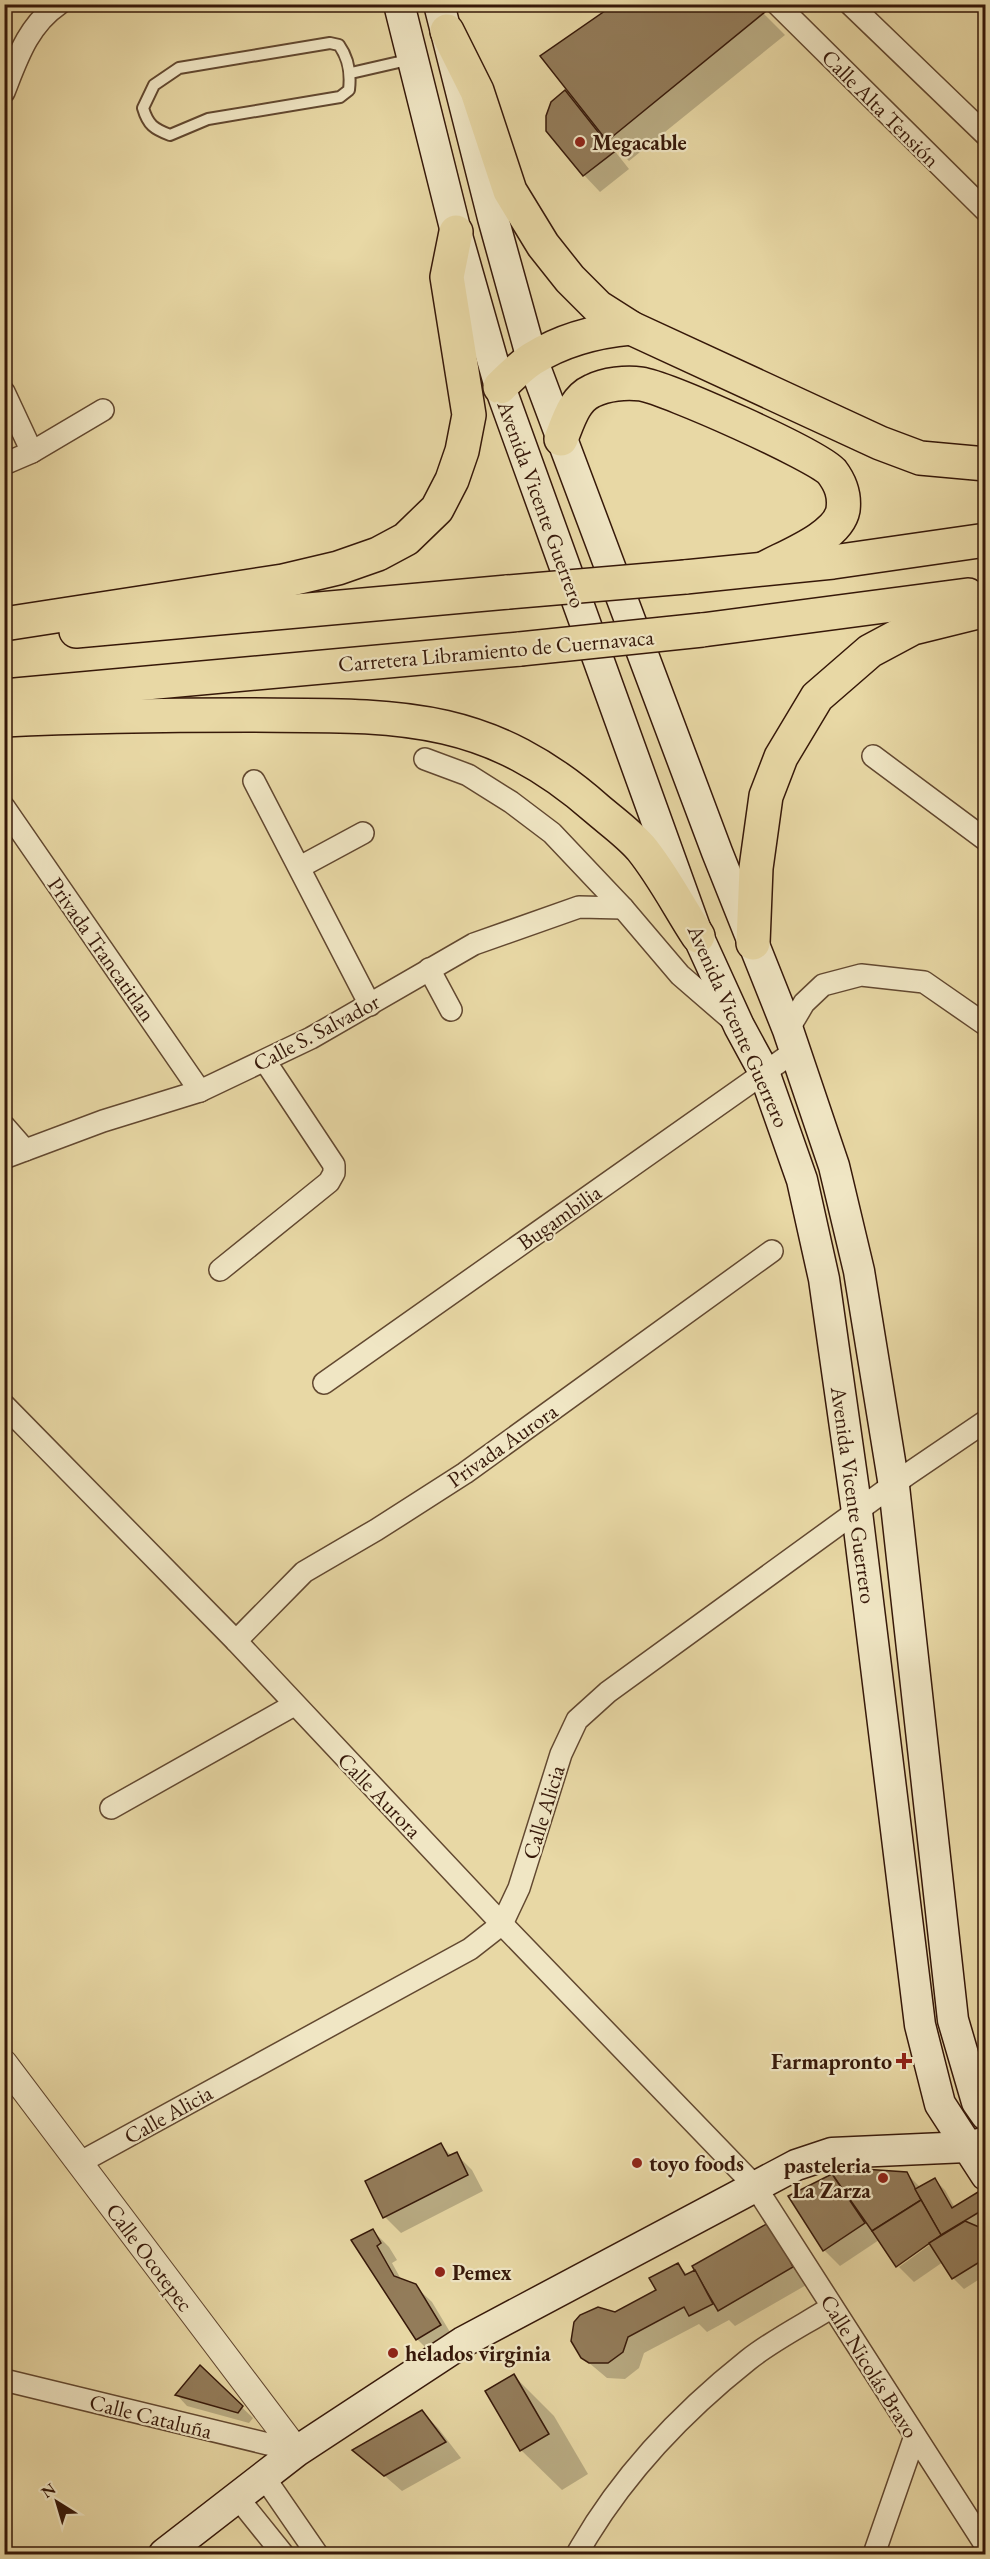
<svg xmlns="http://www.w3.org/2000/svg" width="990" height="2559" font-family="'EB Garamond',serif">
<rect width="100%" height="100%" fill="#e8d8a5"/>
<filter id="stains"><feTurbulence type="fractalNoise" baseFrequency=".00333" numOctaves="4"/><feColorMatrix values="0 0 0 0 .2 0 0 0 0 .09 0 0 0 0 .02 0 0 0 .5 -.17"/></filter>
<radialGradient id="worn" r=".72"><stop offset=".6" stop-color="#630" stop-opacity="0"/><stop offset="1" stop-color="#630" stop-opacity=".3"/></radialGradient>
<!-- shadow -->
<g fill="#0003" fill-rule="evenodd">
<polygon points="754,4 785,35 629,161 611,143 610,145 629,169 600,192 584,175 565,92 578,106"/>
<polygon points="441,2145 452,2156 456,2154 472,2170 483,2191 401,2233 385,2217"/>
<path d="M863,2171L906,2173L921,2188L935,2180L945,2190L955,2208L986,2202V2225L980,2229L986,2231V2275L964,2289L953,2278L943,2262L914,2282L899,2267L931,2244V2241L898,2264V2267L879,2240L840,2266L824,2250L833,2176ZM913,2187H917L921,2194L919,2196Z"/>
<polygon points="770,2224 808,2284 735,2326 729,2320 707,2332 699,2324 644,2353 639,2368 625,2379 607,2378 582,2357 575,2323 589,2311 597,2309 616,2314 658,2291 678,2265 688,2275"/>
<polygon points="373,2231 389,2247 397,2260 392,2263 402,2281 415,2286 432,2302 456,2342 433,2355 417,2339 353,2240"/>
<polygon points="200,2367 253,2418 249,2423 187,2406 177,2395"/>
<polygon points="514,2376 554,2416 588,2474 562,2490 521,2450"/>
<polygon points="422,2412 438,2428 461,2458 402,2491 355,2450"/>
</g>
<!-- building -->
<g fill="#937c5a" stroke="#361809" stroke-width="1.5">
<polygon points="615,4 756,4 765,12 607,141 540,56"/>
<polygon points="565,90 614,152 583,176 546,131 546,116 551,102"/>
<polygon points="441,2143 448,2156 457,2152 468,2175 383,2218 365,2181"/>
<polygon points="863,2169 907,2172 921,2200 872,2231 832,2174"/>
<polygon points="832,2174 865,2223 823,2251 788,2196"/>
<polygon points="935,2178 952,2208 978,2192 986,2202 986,2208 941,2235 915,2189"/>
<polygon points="921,2200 941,2235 896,2267 872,2231"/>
<polygon points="965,2221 986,2230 986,2258 952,2279 929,2243"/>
<polygon points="770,2222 793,2267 718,2311 692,2266"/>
<polygon points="373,2229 381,2243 377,2246 394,2276 416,2284 441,2325 416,2340 351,2240"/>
<polygon points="678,2263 685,2275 695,2270 713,2304 689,2316 684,2307 628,2337 623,2352 608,2363 589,2363 581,2358 571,2341 574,2322 580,2315 598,2307 615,2312 656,2290 649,2278"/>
<polygon points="200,2365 243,2406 238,2413 175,2395"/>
<polygon points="514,2374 549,2434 520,2451 485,2391"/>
<polygon points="422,2410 446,2442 384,2476 352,2450"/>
</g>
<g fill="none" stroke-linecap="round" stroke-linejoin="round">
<!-- service casing -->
<g stroke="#624830" stroke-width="14">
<g id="service">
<path d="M330,43L339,45C349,59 351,73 349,90L340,97L208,119L170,135C154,129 148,125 143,108L154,85L179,68Z"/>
<polyline points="351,73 412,59"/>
</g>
</g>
<!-- minor casing -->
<g stroke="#624830" stroke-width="24">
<g id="minor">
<polyline points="777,4 986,211"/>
<polyline points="850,4 986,135"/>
<path d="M4,92C17,59 28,25 59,4"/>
<polyline points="4,392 32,452"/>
<polyline points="4,464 32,452 103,410"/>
<polyline points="873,756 986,840"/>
<polyline points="425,759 468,775 511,802 552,833 623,908 680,975 732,1020"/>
<polyline points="254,781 370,1005"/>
<polyline points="4,807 200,1091"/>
<polyline points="300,867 363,833"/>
<polyline points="429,969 451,1010"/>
<polyline points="788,1030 804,1003 823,985 861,975 924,982 986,1025"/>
<polyline points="4,1126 25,1150"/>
<polyline points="4,1158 103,1121 200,1091 311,1038 474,944 579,907 623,908"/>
<polyline points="220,1270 329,1182 334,1173 334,1165 265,1061"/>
<polyline points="324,1383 795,1051"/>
<polyline points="4,1405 236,1641 502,1924 755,2186 986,2546"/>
<polyline points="236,1641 304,1572 376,1530 465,1473 772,1251"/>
<polyline points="111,1808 294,1705"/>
<polyline points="79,2163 470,1949 502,1924 519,1888 561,1754 577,1720 608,1692 908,1474 986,1421"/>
<polyline points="4,2380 297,2451"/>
<polyline points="264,2477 317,2554"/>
<polyline points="237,2497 283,2554"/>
<path d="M577,2554C619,2479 680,2414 748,2360C773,2340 805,2324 832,2307"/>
<polyline points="874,2554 915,2436"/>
</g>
</g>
<!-- tertiary casing -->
<g stroke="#624830" stroke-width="28">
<polyline id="tertiary" points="4,2063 297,2451"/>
</g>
<!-- secondary casing -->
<g stroke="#361809" stroke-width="33">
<g id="secondary">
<polyline points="399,4 456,232 500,387 698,936 739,1026 764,1072 802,1180 824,1279 857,1512 920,2025 940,2104 986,2175"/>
<polyline points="439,4 493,218 532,359 717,852 788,1030 834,1166 859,1271 894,1486 953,2020 977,2102 986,2115"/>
<polyline points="164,2554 297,2451 463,2342 796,2165 832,2153 967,2147 983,2143"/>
</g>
</g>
<!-- trunk casing -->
<g stroke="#361809" stroke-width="36">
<g id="trunk">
<polyline points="447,31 477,91 510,191 543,245 570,279 598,307 631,328 880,443 920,458 986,464"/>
<path d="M500,387C510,377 521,366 532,359C562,340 597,331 631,328"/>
<path d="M561,439C568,422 574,399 592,391C606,384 626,382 641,384C667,388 817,455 832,472C841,484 845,495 843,510C838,537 787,556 765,568"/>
<polyline points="685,577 833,562 986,540"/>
<polyline points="4,624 283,581 338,568 378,554 406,539 437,509 452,480 462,451 469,415 447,277 456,232"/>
<polyline points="702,630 968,595"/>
<polyline points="76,631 508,592"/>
<polyline points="4,696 520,649"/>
<path d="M4,720C86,716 167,715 249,715C391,716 484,709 597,809C611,821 629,834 641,848C663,875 679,907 698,936"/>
<polyline points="753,943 756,868 766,796 781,757 817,697 870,651 913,628 986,610"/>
</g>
</g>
<!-- service -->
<use href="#service" stroke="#f0e6c4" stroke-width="10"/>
<!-- minor -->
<use href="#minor" stroke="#f0e6c4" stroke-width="21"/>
<!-- tertiary -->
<use href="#tertiary" stroke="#f0e6c4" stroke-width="26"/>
<!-- secondary -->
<use href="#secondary" stroke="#f0e6c4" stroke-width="30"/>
<!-- trunk -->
<use href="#trunk" stroke="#e8d8a5" stroke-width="33"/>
<!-- trunk-bridge casing -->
<g stroke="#361809" stroke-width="36" stroke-linecap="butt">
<g id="trunk-bridge">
<polyline points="508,592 685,577"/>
<polyline points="520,649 702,630"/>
</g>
</g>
<!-- trunk-bridge -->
<use href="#trunk-bridge" stroke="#e8d8a5" stroke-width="33"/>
</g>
<!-- markers -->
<g fill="#8f2418" stroke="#f0e6c4" stroke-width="2">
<circle cx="580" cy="142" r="6"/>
<path d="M901 2052h6v6h6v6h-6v6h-6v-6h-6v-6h6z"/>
<circle cx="637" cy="2163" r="6"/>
<circle cx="883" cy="2178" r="6"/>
<circle cx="440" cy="2272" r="6"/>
<circle cx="393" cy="2353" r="6"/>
</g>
<g text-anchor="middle" stroke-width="4.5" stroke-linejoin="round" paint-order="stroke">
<!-- street labels -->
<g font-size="22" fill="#361809" stroke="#f0e6c4">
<text transform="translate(881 108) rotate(45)" y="8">Calle Alta Tensión</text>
<text transform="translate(542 504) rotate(70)" y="8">Avenida Vicente Guerrero</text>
<text transform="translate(496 650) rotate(-5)" y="8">Carretera Libramiento de Cuernavaca</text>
<text transform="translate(102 949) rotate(55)" y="8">Privada Trancatitlan</text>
<text transform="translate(739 1026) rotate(66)" y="8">Avenida Vicente Guerrero</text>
<text transform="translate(316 1032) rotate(-28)" y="8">Calle S. Salvador</text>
<text transform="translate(559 1217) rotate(-35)" y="8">Bugambilia</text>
<text transform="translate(502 1445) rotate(-35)" y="8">Privada Aurora</text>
<text transform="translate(854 1495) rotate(82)" y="8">Avenida Vicente Guerrero</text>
<text transform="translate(380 1795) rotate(46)" y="8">Calle Aurora</text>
<text transform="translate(543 1812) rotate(-73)" y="8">Calle Alicia</text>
<text transform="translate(168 2114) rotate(-29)" y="8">Calle Alicia</text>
<text transform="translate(150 2257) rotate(53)" y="8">Calle Ocotepec</text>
<text transform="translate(870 2366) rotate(58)" y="8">Calle Nicolás Bravo</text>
<text transform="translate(151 2416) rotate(14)" y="8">Calle Cataluña</text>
</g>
<!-- poi labels -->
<g font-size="22" font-weight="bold" fill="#361809" stroke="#f0e6c4" text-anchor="start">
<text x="592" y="150">Megacable</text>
<text x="892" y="2069" text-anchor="end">Farmapronto</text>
<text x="649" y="2171">toyo foods</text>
<text x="871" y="2173" text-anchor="end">pasteleria<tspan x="871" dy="25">La Zarza</tspan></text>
<text x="452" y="2280">Pemex</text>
<text x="405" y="2361">helados virginia</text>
</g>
</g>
<!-- margin -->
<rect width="990" height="2559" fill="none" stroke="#e8d8a5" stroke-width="24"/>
<rect x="6" y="6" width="978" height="2547" fill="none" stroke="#361809" stroke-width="3"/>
<rect x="12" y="12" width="966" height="2535" fill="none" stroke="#361809" stroke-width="1.5"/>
<!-- north arrow -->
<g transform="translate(57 2502) rotate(323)" stroke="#f0e6c4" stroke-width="4.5" paint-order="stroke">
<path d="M0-4.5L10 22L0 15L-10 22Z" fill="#361809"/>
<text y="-9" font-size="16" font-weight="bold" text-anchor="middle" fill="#361809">N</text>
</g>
<rect width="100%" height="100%" filter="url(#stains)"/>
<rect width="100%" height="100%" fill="url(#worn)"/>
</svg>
